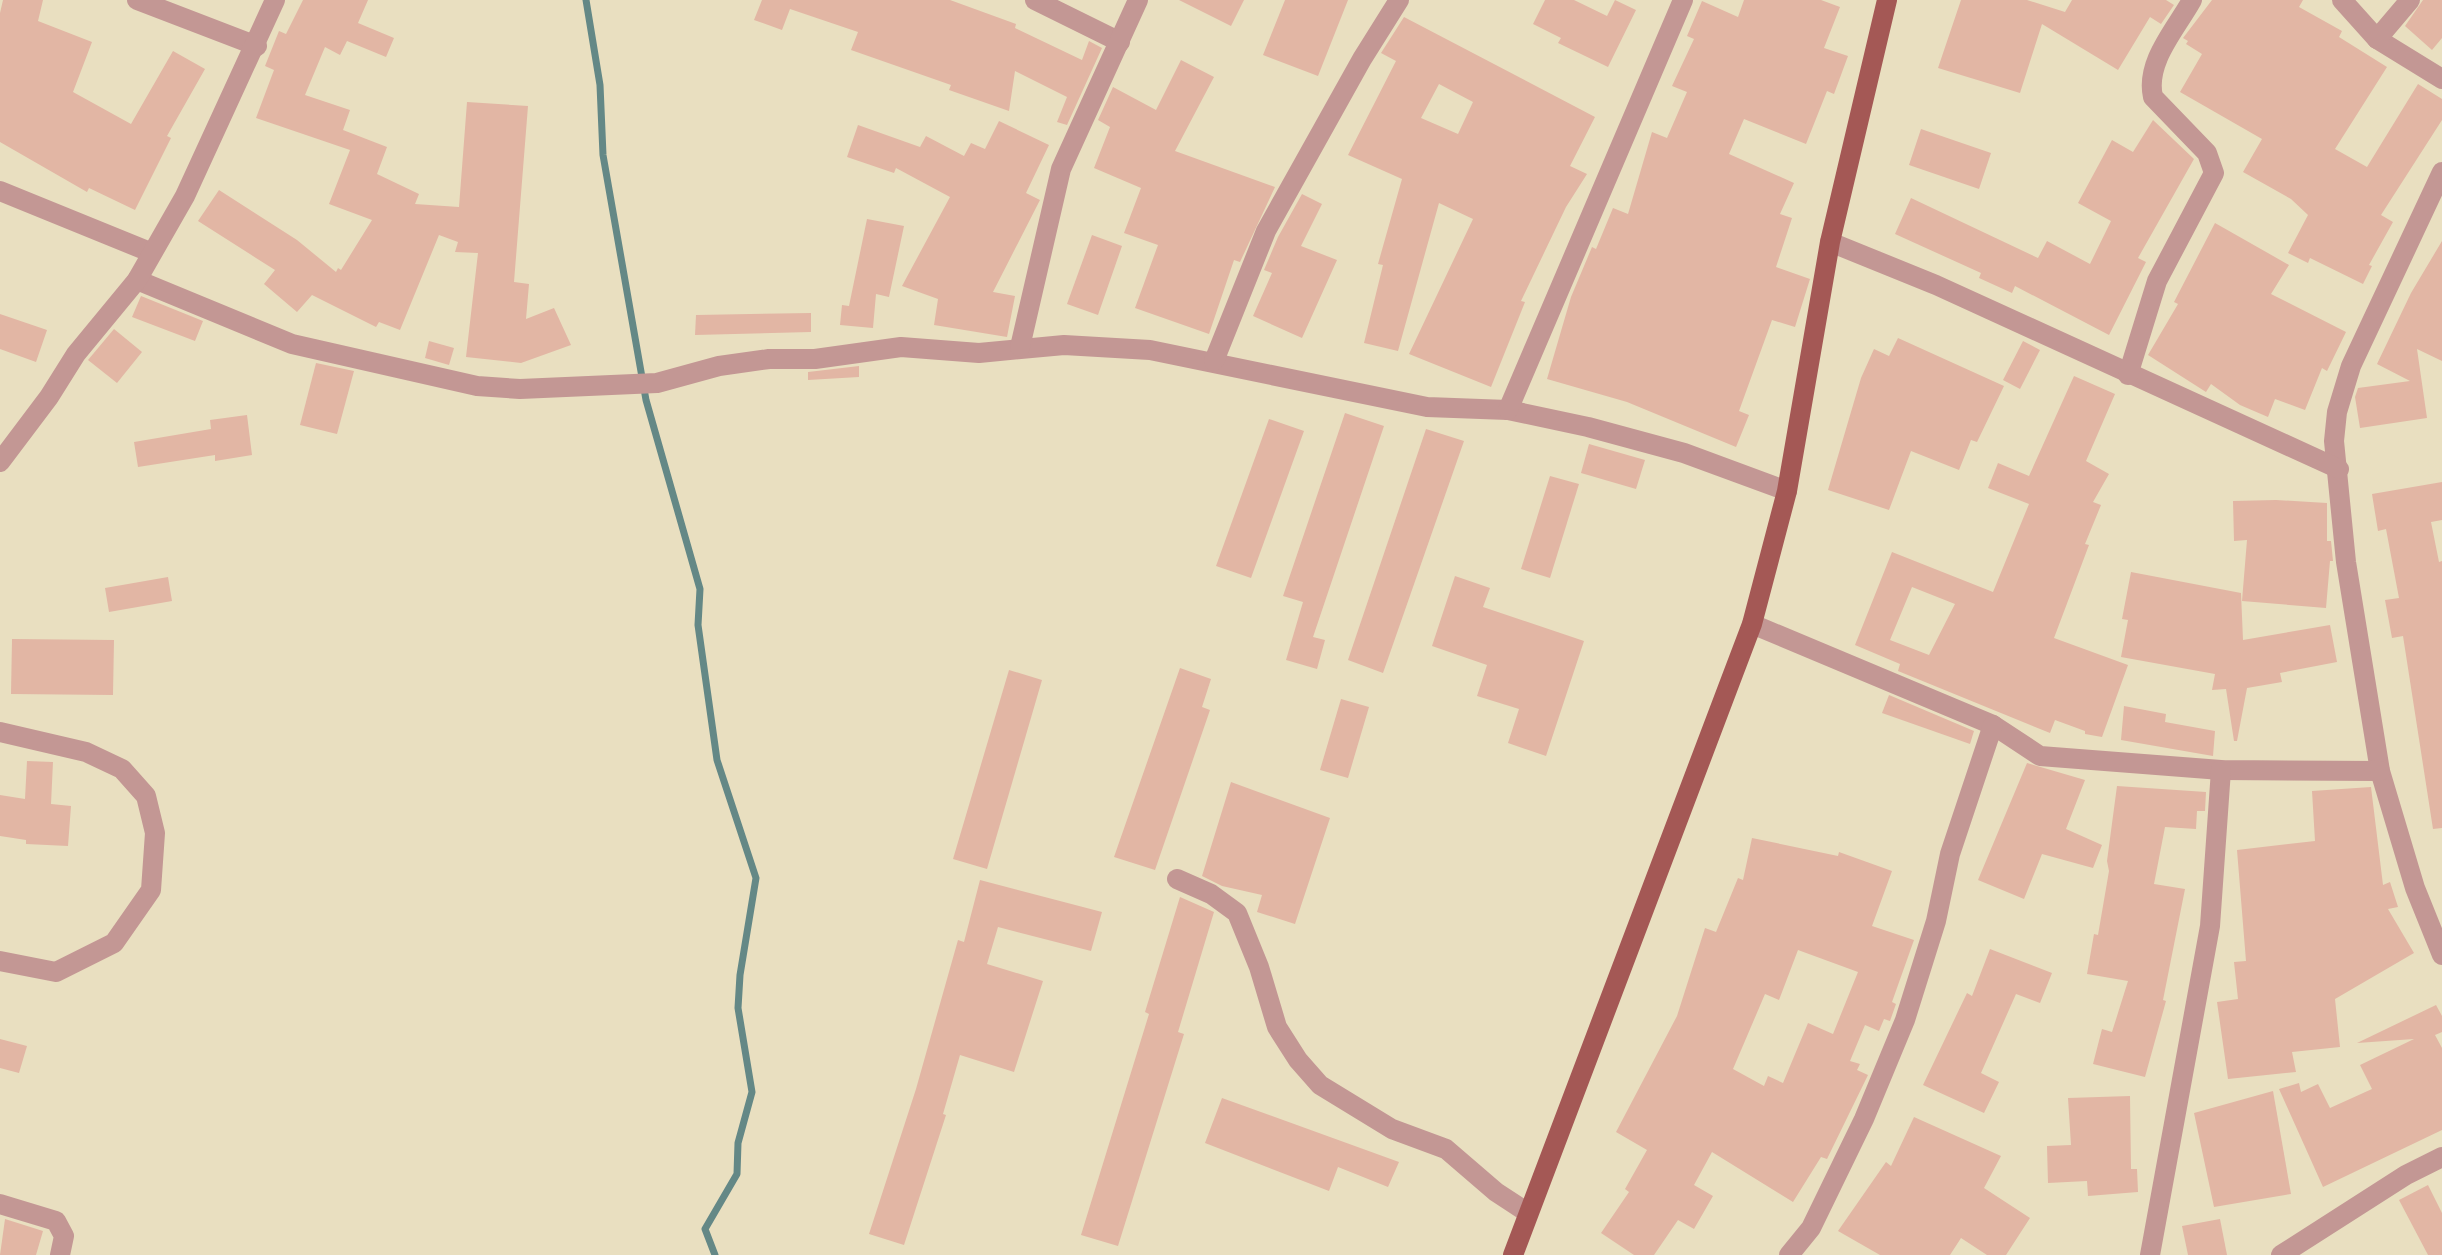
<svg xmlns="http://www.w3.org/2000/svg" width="2442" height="1255" font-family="'DM Sans',sans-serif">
<rect width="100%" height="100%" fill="#e9dfc0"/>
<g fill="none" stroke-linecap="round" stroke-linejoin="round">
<!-- stream -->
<polyline stroke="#648886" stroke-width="7" points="586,0 600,85 603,155 646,400 700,589 698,625 717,760 756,878 740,975 738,1008 752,1092 738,1143 737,1174 705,1229 715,1255"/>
</g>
<!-- building -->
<g fill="#e2b6a4" fill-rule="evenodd">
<polygon points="3,0 43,0 38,21 92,42 73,92 131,124 173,51 205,69 167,136 171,138 135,210 89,188 87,192 0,142 0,13"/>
<polygon points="303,0 368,0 358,23 394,38 386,57 347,41 340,55 325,47 305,95 350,110 343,130 387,147 377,174 419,194 415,204 459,207 467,102 528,106 514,282 529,284 526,319 554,308 571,345 521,363 466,357 478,253 455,252 458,242 439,235 400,330 379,322 376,327 312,295 297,312 264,284 275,270 198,221 219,190 297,240 336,272 338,268 341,270 372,220 329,204 350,150 256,118 274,70 265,66 279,31 286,34"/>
<polygon points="762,0 950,0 1016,24 1015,28 1082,60 1089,41 1102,48 1067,125 1057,122 1067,97 1015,71 1009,111 949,90 951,85 851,50 858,32 790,9 782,30 754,20"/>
<polygon points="1179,0 1244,0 1231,26"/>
<polygon points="1285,0 1348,0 1318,76 1263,55"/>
<polygon points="1545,0 1574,0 1607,16 1615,0 1636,10 1608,67 1558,43 1561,38 1533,24"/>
<polygon points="1744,0 1821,0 1840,7 1824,48 1848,56 1834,94 1827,91 1806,144 1744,119 1729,154 1794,183 1780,214 1792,218 1776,267 1810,279 1795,327 1772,320 1739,411 1749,415 1736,447 1627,402 1547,379 1571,297 1592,247 1596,249 1613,208 1628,214 1652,132 1667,138 1687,92 1672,86 1694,39 1687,36 1702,1 1738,17"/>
<polygon points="1961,0 2027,0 2065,12 2072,0 2166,0 2174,5 2161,24 2150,17 2118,70 2042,24 2020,93 1938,68"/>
<polygon points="2212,0 2303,0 2299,7 2342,31 2339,37 2387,67 2335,149 2367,167 2418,84 2442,99 2442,120 2381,215 2393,222 2369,265 2372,266 2363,284 2310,258 2308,263 2288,253 2308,215 2291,199 2243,172 2262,139 2180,92 2202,54 2186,44 2188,41 2183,38"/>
<polygon points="2423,0 2442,0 2442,38 2432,50 2405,26"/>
<path d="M1404,17L1595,117L1570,166L1587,174L1566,207L1521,301L1525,302L1491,387L1409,354L1473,219L1439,203L1398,351L1364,343L1383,265L1378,264L1402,179L1348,155L1396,61L1381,53ZM1439,84L1473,102L1458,134L1421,118Z"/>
<polygon points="1181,60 1214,77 1175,151 1275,187 1240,262 1234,260 1209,334 1135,308 1158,245 1124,233 1141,188 1094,168 1110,127 1098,120 1113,87 1156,110"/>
<polygon points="2153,120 2194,159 2138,258 2146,262 2109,335 2015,286 2012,293 1979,278 1981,273 1895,234 1911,198 2038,258 2047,241 2090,264 2111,221 2078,203 2112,140 2133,152"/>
<polygon points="999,121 1049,145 1026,193 1040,200 993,292 1015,296 1007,337 934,325 938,299 902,286 950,197 896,168 894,173 847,157 858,125 920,147 926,136 964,156 971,143 985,149"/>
<polygon points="1921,129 1991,153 1979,189 1909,165"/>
<polygon points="1302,194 1322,204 1301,246 1337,260 1302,338 1253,316 1272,273 1264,270 1278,237"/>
<polygon points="867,219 904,226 889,297 876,294 873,328 840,325 842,305 849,306"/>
<polygon points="2215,223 2289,265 2271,294 2346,332 2327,371 2322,368 2305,410 2275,399 2268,417 2240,405 2211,384 2206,392 2148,355 2178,304 2174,302"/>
<polygon points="1092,235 1122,246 1098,315 1067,304"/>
<polygon points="2442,241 2442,361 2417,349 2427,418 2360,428 2355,397 2358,388 2410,381 2377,364 2411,293"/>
<polygon points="141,296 203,321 195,341 132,317"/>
<polygon points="811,313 811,332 695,335 696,315"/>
<polygon points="0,314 47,330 36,362 0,349"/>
<polygon points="114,329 142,352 117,383 88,360"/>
<polygon points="1898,338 2004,386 1977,442 1971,440 1959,470 1911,451 1889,510 1828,490 1861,378 1874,349 1889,356"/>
<polygon points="429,341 454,348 449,365 425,358"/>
<polygon points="2023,341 2040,350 2020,389 2003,380"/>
<polygon points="316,363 354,371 337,434 300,425"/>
<polygon points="859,366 859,377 808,380 808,372"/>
<path d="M2074,376L2115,394L2086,461L2109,474L2093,502L2101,505L2085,544L2089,545L2054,638L2128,665L2102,737L2085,734V731L2055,720L2050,733L1898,671L1900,664L1855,645L1892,552L1993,592L2029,504L1988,488L1998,463L2029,476ZM1912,587L1955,604L1929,655L1890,640Z"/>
<polygon points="1345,413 1384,426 1313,637 1325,640 1317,669 1286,660 1303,602 1283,596"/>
<polygon points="247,415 252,455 215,461 215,455 138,467 134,442 211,429 210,420"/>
<polygon points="1269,419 1304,431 1251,578 1216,566"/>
<polygon points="1426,429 1464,441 1383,673 1348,660"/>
<polygon points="1589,444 1645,460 1636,489 1581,473"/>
<polygon points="1550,476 1579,484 1550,578 1521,569"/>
<polygon points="2442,482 2442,520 2431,522 2439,562 2442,561 2442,828 2433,829 2403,636 2392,638 2385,600 2399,598 2386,529 2378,531 2372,494"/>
<polygon points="2276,500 2327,503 2327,541 2331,541 2333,561 2330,561 2326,608 2242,601 2247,540 2234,541 2233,501"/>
<polygon points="2131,572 2241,593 2243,640 2330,625 2337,662 2280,673 2282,682 2247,688 2237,741 2234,741 2226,689 2212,690 2215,674 2121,657 2128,620 2122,619"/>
<polygon points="1455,576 1490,588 1483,607 1584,641 1546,756 1508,743 1519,709 1477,696 1487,665 1432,646"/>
<polygon points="168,577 172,601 109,612 105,588"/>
<polygon points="12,639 114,640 113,695 11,694"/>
<polygon points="1180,668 1211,679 1202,707 1210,710 1155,870 1114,857"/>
<polygon points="1009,670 1042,680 987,869 953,859"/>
<polygon points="1889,695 1974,731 1970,744 1882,713"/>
<polygon points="1341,699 1369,707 1348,778 1320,770"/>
<polygon points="2124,706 2166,714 2165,722 2215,731 2213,756 2121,740"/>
<polygon points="27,761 53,762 51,804 71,806 68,846 26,844 26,840 0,836 0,795 25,799"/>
<polygon points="2027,763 2085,780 2066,829 2102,845 2093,868 2042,854 2024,899 1978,880"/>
<polygon points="1231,782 1330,818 1295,924 1257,912 1262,895 1222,886 1202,876"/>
<polygon points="2117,786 2206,792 2205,811 2197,811 2196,829 2165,827 2154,884 2185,889 2163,1000 2166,1001 2145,1077 2093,1064 2102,1029 2112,1032 2128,981 2087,974 2094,934 2098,935 2109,871 2107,861"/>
<polygon points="2371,787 2383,885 2390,882 2398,907 2388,909 2414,953 2335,999 2340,1047 2292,1052 2296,1072 2228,1079 2217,1002 2238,999 2234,962 2246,961 2237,850 2315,841 2312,791"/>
<path d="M1752,838L1838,856L1839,852L1892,871L1872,926L1914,940L1892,1002L1896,1004L1890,1021L1884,1019L1879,1031L1865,1025L1850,1061L1860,1064L1857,1070L1868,1075L1827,1159L1821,1157L1793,1202L1712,1152L1694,1185L1713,1196L1694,1229L1678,1220L1654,1255H1634L1601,1233L1629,1192L1625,1189L1647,1150L1616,1132L1677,1016L1705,928L1716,932L1738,878L1743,880ZM1798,950L1858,972L1833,1034L1808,1023L1783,1083L1768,1076L1764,1086L1733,1069L1765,994L1779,1000Z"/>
<polygon points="980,880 1102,912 1091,951 998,927 987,964 1043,981 1014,1072 960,1055 943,1114 946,1115 904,1245 869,1234 916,1089 958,940 964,942"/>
<polygon points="1180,897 1214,912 1178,1032 1184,1034 1118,1246 1081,1235 1149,1014 1145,1012"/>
<polygon points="1990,949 2052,973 2040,1003 2016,994 1981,1073 1999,1082 1984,1113 1923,1085 1967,993 1972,996"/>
<polygon points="2436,1005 2442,1016 2442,1032 2435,1035 2442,1048 2442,1130 2323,1187 2279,1089 2299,1083 2301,1092 2318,1084 2330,1108 2372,1089 2360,1065 2414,1039 2357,1043"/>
<polygon points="0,1039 27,1046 19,1073 0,1068"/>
<polygon points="2273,1091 2291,1194 2214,1207 2194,1113"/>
<polygon points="2130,1096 2131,1169 2137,1169 2138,1192 2088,1196 2087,1181 2048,1183 2047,1146 2071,1145 2068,1098"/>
<polygon points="1222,1098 1399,1162 1388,1187 1338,1167 1329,1191 1205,1143"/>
<polygon points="1914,1117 2001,1156 1984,1188 2030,1218 2006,1255 1987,1255 1961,1238 1950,1255 1880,1255 1838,1231 1886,1162 1891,1166"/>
<polygon points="2428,1185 2442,1213 2442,1255 2428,1255 2399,1200"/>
<polygon points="5,1219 43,1231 36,1255 0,1255"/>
<polygon points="2220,1219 2227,1255 2188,1255 2182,1226"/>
</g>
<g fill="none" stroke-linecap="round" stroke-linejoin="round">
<!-- minor -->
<g stroke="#c39794" stroke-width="20">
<polyline points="137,0 257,46"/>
<polyline points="1035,0 1120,42"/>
<polyline points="2342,0 2377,39 2442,79"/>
<polyline points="2377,39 2410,0"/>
<polyline points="2442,172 2351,366 2337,412 2334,441 2346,562 2380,771 2415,888 2442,955"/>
<polyline points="0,191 150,252"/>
<polyline points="1830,242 1936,285 2339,469"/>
<polyline points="137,280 292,344 477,386 520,389 657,383 719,366 769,359 815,359 901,347 979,353 1064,345 1150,350 1427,407 1508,410 1588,427 1684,453 1787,491"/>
<polyline points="1020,347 1061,169 1138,0"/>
<polyline points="1214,361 1266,231 1362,59 1399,0"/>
<path d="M2128,375L2157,281L2214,173L2207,153L2153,97C2145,62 2176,29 2192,0"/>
<polyline points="1508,410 1683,0"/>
<polyline points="0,462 49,397 76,354 137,280 185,196 275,0"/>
<polyline points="1752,624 1993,725 2040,756 2221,770 2380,771"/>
<polyline points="0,732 86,752 122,769 146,796 155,833 151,890 114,943 56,972 0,961"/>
<polyline points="1177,879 1211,894 1237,913 1259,967 1277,1027 1298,1060 1320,1085 1392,1129 1446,1149 1496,1192 1528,1213"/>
<polyline points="0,1204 56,1221 64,1236 60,1255"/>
<polyline points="1789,1255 1811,1228 1864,1119 1905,1020 1936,921 1950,854 1993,725"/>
<polyline points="2150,1255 2210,926 2221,770"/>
<polyline points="2281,1255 2406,1175 2442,1157"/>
</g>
<!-- major -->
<polyline stroke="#a45855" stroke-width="20" points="1513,1255 1752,624 1787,491 1830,242 1887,0"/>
</g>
</svg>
